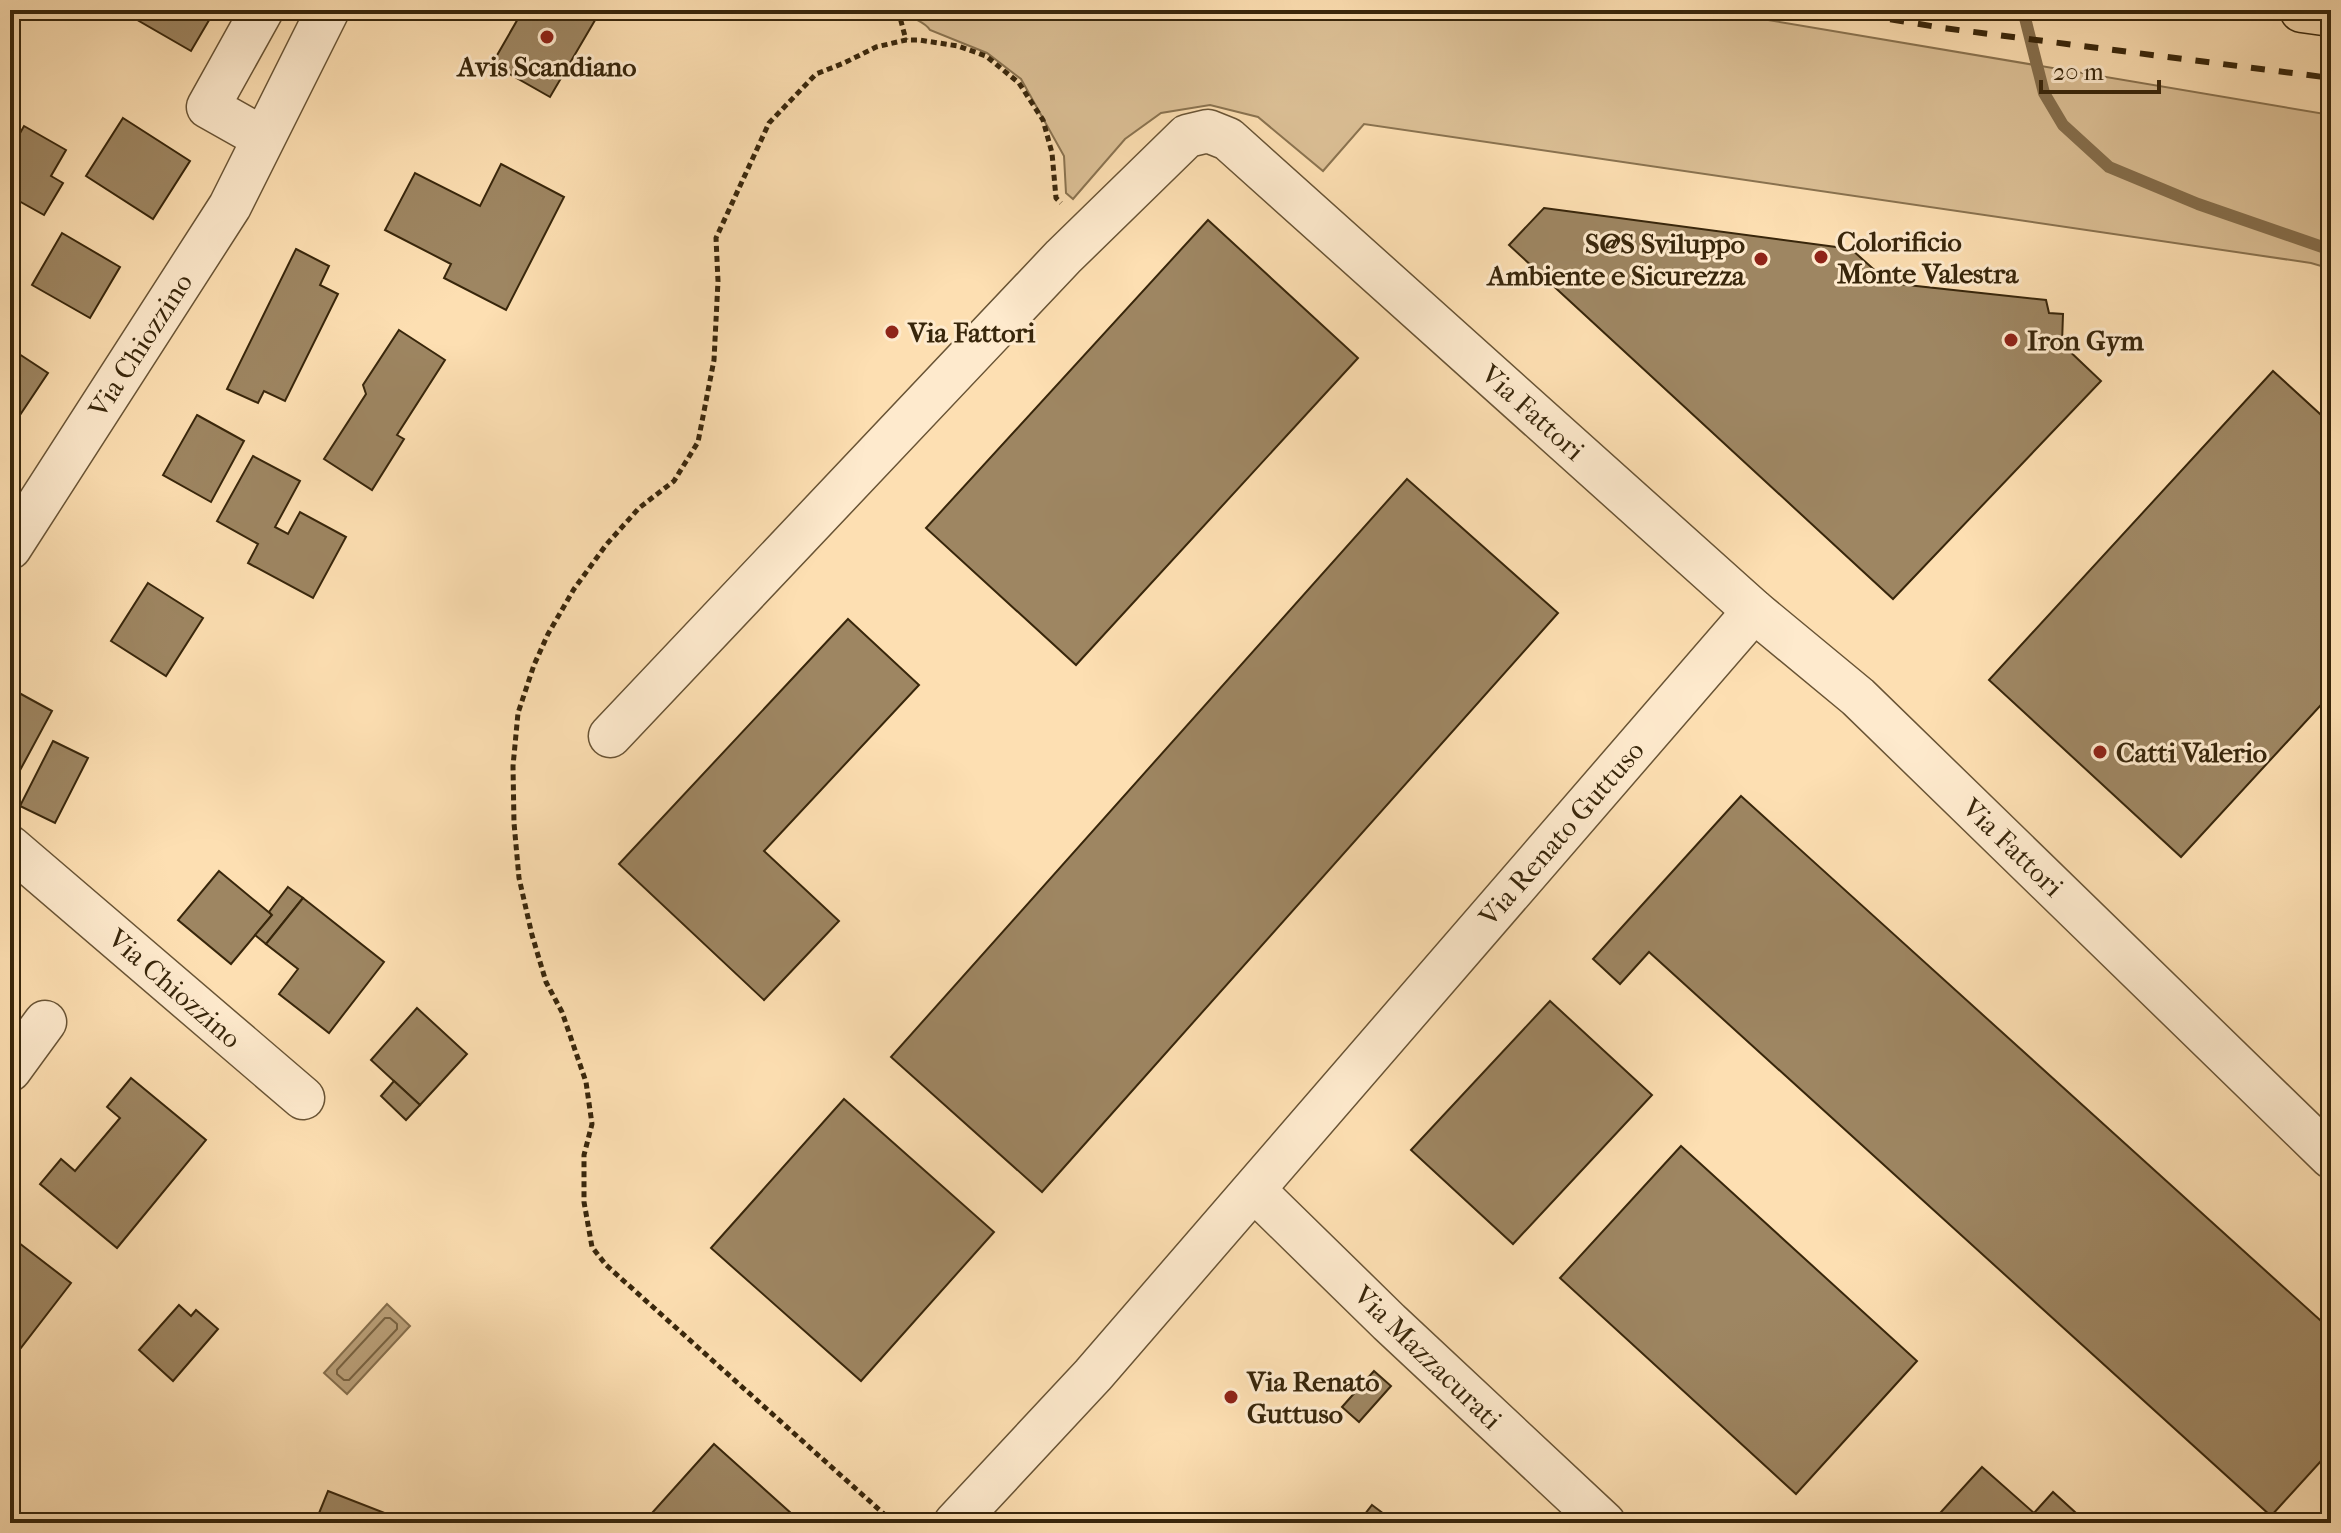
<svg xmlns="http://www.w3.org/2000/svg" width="2341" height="1533" font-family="'IM FELL French Canon',serif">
<rect width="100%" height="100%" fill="#fddfb2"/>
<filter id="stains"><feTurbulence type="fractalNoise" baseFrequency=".0025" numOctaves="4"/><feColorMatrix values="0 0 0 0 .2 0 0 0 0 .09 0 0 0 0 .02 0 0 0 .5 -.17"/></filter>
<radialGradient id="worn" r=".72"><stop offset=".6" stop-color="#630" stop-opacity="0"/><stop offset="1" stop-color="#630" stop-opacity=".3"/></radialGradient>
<!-- green -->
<path fill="#dcc096" stroke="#8a7350" stroke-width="2" d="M905,10H1709L2331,115V269L2311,263L1364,124L1323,171L1258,117L1210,105L1161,113L1125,139L1073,199L1066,193L1064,156L1021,79L987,53L930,30C924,20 910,20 905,10Z"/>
<!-- water -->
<polygon fill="#baa079" stroke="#866f4d" stroke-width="2" points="387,1304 410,1326 347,1394 324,1373"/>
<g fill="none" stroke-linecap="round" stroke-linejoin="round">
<!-- shore -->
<polygon stroke="#796342" stroke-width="2" points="385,1318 390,1318 397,1324 397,1329 349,1380 344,1380 337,1374 337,1370"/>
<!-- stream -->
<polyline stroke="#866f4d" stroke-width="12" points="2024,14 2044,93 2063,125 2109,167 2198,204 2331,250"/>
</g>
<!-- building -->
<g fill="#9e8662" stroke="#38260b" stroke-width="2">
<polygon points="120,10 215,10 191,51"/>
<polygon points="523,10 601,10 550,97 492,64"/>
<polygon points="123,118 190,161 153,219 86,176"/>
<polygon points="24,126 66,150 51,176 63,183 44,215 10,196 10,151"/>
<polygon points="501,164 564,197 506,310 444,278 451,264 385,230 415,173 480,206"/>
<polygon points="1544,208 1851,249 1889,283 2046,300 2049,313 2063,314 2062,344 2101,381 1893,599 1509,245"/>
<polygon points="1208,220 1358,358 1076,665 926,528"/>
<polygon points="62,233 120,267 90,318 32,285"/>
<polygon points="296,249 329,266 320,285 338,294 285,401 264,391 258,403 227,389"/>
<polygon points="399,330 445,360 397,435 404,439 372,490 324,459 366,394 363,385"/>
<polygon points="10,348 48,373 10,430"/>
<polygon points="2273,371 2331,424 2331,694 2181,857 1989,680"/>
<polygon points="197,415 244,441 211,502 163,475"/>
<polygon points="253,456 300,481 275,527 288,534 300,512 346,537 313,598 248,563 258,544 217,521"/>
<polygon points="1407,479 1558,613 1042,1192 891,1057"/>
<polygon points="148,583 203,618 166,676 111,641"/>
<polygon points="848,619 919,685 764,851 839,921 764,1000 619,864"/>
<polygon points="10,688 52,711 18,774 10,770"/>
<polygon points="53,741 88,758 55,823 20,806"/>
<polygon points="1741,796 2331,1330 2331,1450 2271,1516 1649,952 1620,984 1593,959"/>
<polygon points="219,871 272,915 231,964 178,920"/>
<polygon points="288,887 303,898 266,944 255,935 272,915 269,912"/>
<polygon points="303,898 384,962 329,1033 279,994 298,969 266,944"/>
<polygon points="1550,1001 1652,1095 1513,1244 1411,1150"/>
<polygon points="417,1008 467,1054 420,1105 371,1060"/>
<polygon points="131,1078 206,1140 117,1248 40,1184 61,1159 75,1171 120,1118 107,1107"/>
<polygon points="394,1081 420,1105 406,1120 381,1096"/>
<polygon points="844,1099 994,1232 861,1381 711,1248"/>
<polygon points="1681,1146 1917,1361 1796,1494 1560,1278"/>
<polygon points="10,1236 71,1283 10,1362"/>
<polygon points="179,1305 191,1316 196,1310 218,1329 173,1381 139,1350"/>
<polygon points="1374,1371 1391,1386 1359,1422 1342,1407"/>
<polygon points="714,1444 802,1523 643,1523"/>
<polygon points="1982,1467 2034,1513 2053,1492 2087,1523 1931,1523"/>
<polygon points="328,1491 395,1517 392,1523 315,1523"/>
<polygon points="1372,1505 1396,1523 1358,1523"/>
</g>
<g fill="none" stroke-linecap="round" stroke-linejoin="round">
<!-- minor casing -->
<g stroke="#695435" stroke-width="45">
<g id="minor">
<polyline points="262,10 208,107 263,138"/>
<polyline points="10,548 230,206 328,10"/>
<polyline points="610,736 1063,257 1187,136 1208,131 1228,139 1754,611 1858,697 2331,1157"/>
<polyline points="10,847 303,1098"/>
<polyline points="10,1070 45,1022"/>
<polyline points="1254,1190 1389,1322 1604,1523"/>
<polyline points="955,1523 1093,1375 1754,611"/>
</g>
</g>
<!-- major casing -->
<g stroke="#38260b" stroke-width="47">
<polyline id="major" points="2302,10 2331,14"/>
</g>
<!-- path -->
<g stroke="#38260b" stroke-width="5" stroke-dasharray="6 4" stroke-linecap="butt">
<polyline points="898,10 906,40"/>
<polyline points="894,1523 606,1265 592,1247 584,1202 584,1155 592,1124 586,1082 562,1012 546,982 532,935 519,878 514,823 513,766 518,713 534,665 548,634 574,589 606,545 639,508 674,481 698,442 714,360 718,281 716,238 769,123 816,74 844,63 876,47 906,40 919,40 958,46 986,56 1019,83 1043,120 1052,153 1056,198 1061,203"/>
</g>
<!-- minor -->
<use href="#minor" stroke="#feeacd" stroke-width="42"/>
<!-- major -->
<use href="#major" stroke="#fddfb2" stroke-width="44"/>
<!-- rail -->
<polyline stroke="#38260b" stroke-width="6" stroke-dasharray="14 14" stroke-linecap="butt" points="1835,10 1943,28 2331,78"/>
</g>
<!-- markers -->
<g fill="#8f2418" stroke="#feeacd" stroke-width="3">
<circle cx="547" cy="37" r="8"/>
<circle cx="1821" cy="257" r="8"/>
<circle cx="1761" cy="259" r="8"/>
<circle cx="892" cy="332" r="8"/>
<circle cx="2011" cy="340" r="8"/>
<circle cx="2100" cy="752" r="8"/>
<circle cx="1231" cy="1397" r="8"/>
</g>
<g text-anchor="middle" stroke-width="6" stroke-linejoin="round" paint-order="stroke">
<!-- poi labels -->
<g font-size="28" font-weight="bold" fill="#38260b" stroke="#feeacd" text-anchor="start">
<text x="547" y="76" text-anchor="middle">Avis Scandiano</text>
<text x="1837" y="251">Colorificio<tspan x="1837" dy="32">Monte Valestra</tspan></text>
<text x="1745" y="253" text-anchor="end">S@S Sviluppo<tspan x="1745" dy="32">Ambiente e Sicurezza</tspan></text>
<text x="908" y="342">Via Fattori</text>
<text x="2027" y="350">Iron Gym</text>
<text x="2116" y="762">Catti Valerio</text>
<text x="1247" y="1391">Via Renato<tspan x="1247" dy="32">Guttuso</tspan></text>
</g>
<!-- street labels -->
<g font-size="28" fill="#38260b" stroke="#feeacd">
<text transform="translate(140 345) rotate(-57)" y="10">Via Chiozzino</text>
<text transform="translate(1533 412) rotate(42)" y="10">Via Fattori</text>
<text transform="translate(1561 833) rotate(-49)" y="10">Via Renato Guttuso</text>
<text transform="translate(2013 847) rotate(44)" y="10">Via Fattori</text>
<text transform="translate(175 988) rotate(41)" y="10">Via Chiozzino</text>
<text transform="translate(1428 1357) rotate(44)" y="10">Via Mazzacurati</text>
</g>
</g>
<!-- margin -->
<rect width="2341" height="1533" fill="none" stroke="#fddfb2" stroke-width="40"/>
<rect x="12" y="12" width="2317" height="1509" fill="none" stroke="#38260b" stroke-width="4"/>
<rect x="20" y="20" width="2301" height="1493" fill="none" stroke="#38260b" stroke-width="2"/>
<!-- scale -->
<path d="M2041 80v12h118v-12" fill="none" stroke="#38260b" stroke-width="4"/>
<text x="2053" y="80" font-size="24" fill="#38260b" stroke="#feeacd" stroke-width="6" paint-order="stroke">20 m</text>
<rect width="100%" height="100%" filter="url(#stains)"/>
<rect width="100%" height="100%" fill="url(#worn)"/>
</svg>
